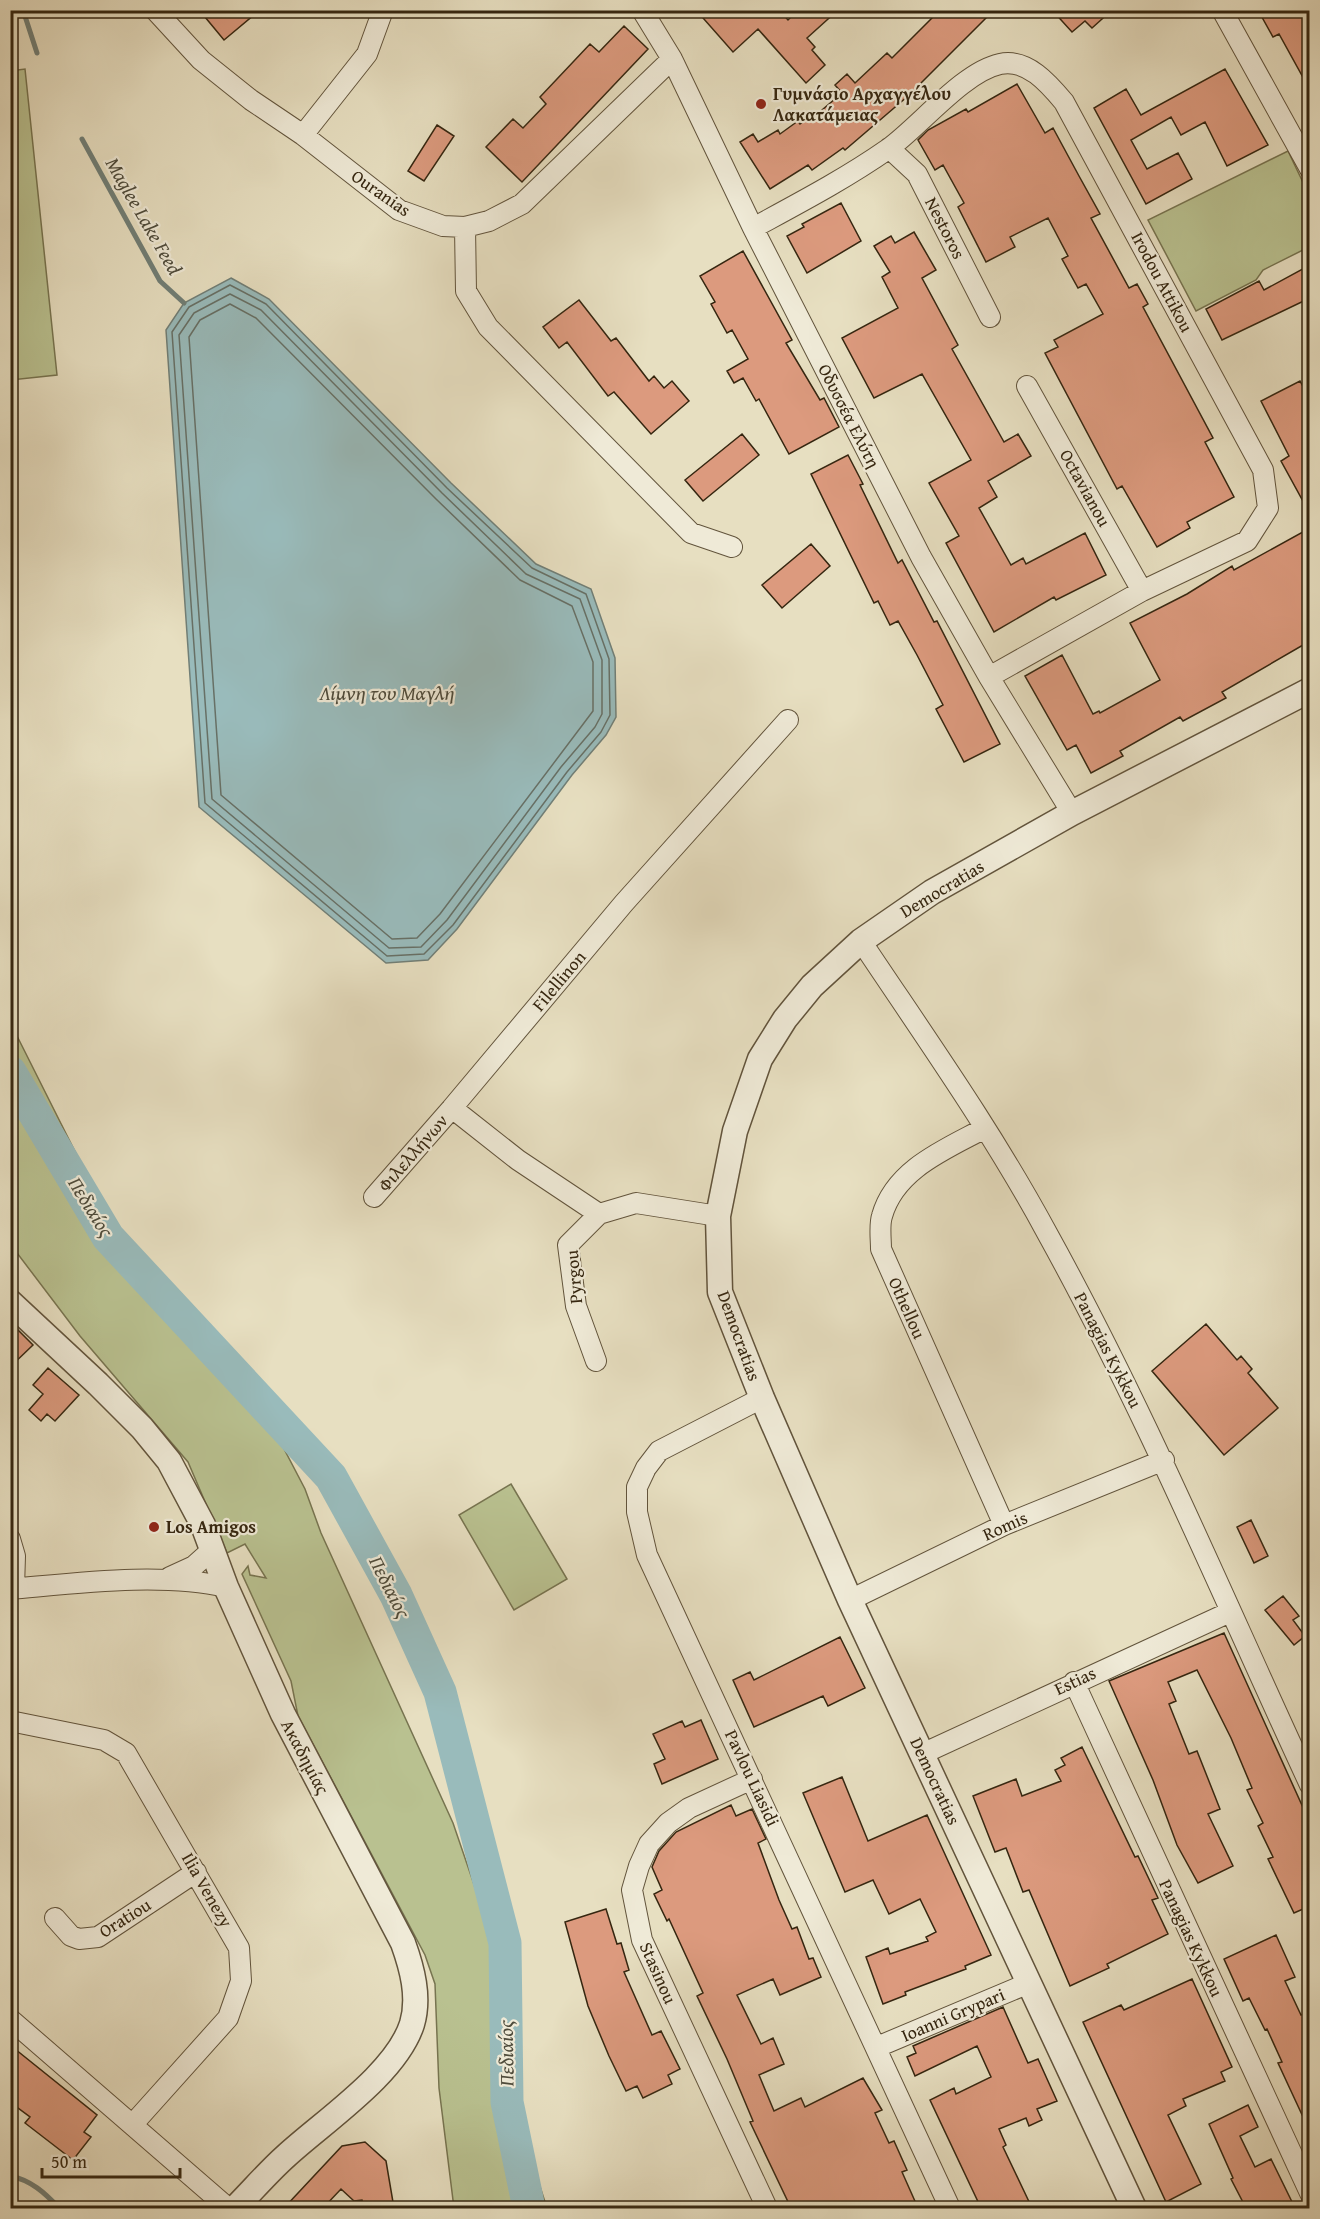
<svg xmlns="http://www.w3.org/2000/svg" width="1320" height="2219" font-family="'Gentium Book Plus',serif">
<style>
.green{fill:#b9c190;stroke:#777450;stroke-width:1.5}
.water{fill:#9bb;stroke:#717f77;stroke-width:1.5}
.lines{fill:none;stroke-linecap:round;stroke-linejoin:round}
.shore{stroke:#677066;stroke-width:1.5}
.stream{stroke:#717f77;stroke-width:5}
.river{stroke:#9bb;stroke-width:33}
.building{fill:#dc9a7e;stroke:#352610;stroke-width:1.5}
.minor-casing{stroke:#62543c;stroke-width:22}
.tertiary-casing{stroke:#62543c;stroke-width:27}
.minor{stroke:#efead7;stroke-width:20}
.tertiary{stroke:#efead7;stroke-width:24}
.poi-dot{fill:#8f2418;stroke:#efead7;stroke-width:2}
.labels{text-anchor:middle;stroke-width:4.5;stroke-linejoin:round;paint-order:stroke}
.poi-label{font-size:18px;font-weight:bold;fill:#352610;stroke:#efead7;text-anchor:start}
.street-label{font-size:18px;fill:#352610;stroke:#efead7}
.water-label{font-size:20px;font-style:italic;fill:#4e4b3b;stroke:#efead7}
</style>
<rect width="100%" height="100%" fill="#e7dfc1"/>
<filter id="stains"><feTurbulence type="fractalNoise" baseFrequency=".00333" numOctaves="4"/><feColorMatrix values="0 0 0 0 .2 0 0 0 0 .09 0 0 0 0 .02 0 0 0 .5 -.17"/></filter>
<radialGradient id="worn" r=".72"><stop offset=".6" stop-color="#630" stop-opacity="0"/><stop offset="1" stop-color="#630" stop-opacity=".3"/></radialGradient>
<path class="green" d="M25 69 57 375 11 380 10 71Z
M1288 151 1309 195V247L1263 270 1256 280 1196 311 1148 220Z
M10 1022 134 1269 236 1396 283 1447 305 1489 321 1533 453 1823 493 1940 510 2095 547 2208H454L439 2088 435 1984 425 1955 298 1716 291 1681 242 1574 248 1566 250 1575 266 1578 245 1544 227 1553 188 1462 80 1336 11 1245Z
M511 1484 567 1579 514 1610 459 1515Z"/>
<path class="water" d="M231 278 269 299 451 483 536 564 591 589 615 658 616 717 606 735 572 775 457 929 428 960 386 963 199 807 166 330 184 303Z"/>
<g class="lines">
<path class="shore" d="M230 285 266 304 447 488 532 568 586 594 609 659 610 715 601 732 567 772 453 925 424 954 387 956 205 803 172 332 189 307Z
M230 294 261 310 442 493 526 574 580 599 602 660V714L595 727 561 767 447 920 421 947 389 948 212 799 179 335 194 313Z
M230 304 256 318 436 499 520 580 572 606 593 662V711L440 914 417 938 392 939 221 795 189 337 200 320Z"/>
<path class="stream" d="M23 10 37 53
M82 139 160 281 184 303
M10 2176C31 2180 45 2193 59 2208"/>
<path class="river" d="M10 1072 108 1237 331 1477 396 1595 440 1692 505 1943 507 2102 529 2208"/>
</g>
<path class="building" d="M213 10H260L224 40 205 17Z
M696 10H779L788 20 798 10H838L807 38 815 47 812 50 825 65 806 83 758 29 733 52Z
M940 10H994L908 96 845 150 843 148 812 170 808 165 770 189 740 142 753 134 758 142 778 130 780 134 798 121 800 124 815 113 816 115 842 93 835 85 847 74 855 83 887 53 892 58Z
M1052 10H1112L1092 28 1085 21 1072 32Z
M1258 10H1302L1310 23V90L1279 34 1273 37Z
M624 26 648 49 522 182 486 147 513 119 523 128 546 104 540 97 590 44 599 52Z
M1225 69 1268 145 1227 166 1205 122 1181 135 1171 117 1131 140 1147 169 1178 153 1192 179 1146 204 1094 108 1126 89 1141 115Z
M1017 84 1045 133 1053 128 1079 176 1100 214 1091 218 1129 288 1137 284 1148 304 1143 307 1213 438 1205 442 1234 497 1187 522 1190 528 1157 547 1122 486 1117 489 1045 353 1058 347 1054 340 1103 314 1086 284 1078 288 1062 259 1068 256 1048 218 1010 237 1015 247 986 262 958 207 964 203 943 165 935 170 918 140 928 130 966 109 968 112Z
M437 125 454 136 424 181 408 171Z
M841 203 861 241 807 273 787 236 804 227 802 224Z
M914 232 936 270 922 278 958 345 952 349 1004 442 1018 434 1031 456 988 481 997 497 979 508 1011 565 1023 558 1026 564 1085 533 1106 575 1056 600 1054 597 994 632 946 543 959 536 929 483 971 460 922 374 874 398 842 338 898 308 882 277 890 272 874 246 891 236 895 243Z
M743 251 792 340 786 343 820 400 824 398 839 427 789 454 759 399 756 401 743 378 734 383 727 371 748 359 732 330 727 333 711 304 715 302 700 276Z
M1310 265V298L1222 340 1206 309 1259 281 1264 290Z
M579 300 611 341 616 338 649 381 654 376 664 388 672 381 689 401 651 434 614 392 608 396 567 342 559 348 543 327Z
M1300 381 1310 400V514L1281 461 1289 456 1261 401Z
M742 434 759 455 703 501 685 480Z
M848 455 863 484 860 485 898 563 902 560 934 622 937 621 1000 744 964 762 936 709 943 705 917 655 898 621 890 625 878 601 874 603 811 474Z
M1310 528V641L1222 692 1226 698 1183 721 1180 717 1120 751 1123 756 1091 773 1076 745 1067 750 1025 676 1062 655 1093 714 1099 711 1100 713 1160 680 1130 623 1187 594 1232 566 1234 570Z
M811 544 830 566 782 608 762 585Z
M10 1322 33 1345 10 1367Z
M1206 1324 1237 1360 1241 1356 1252 1369 1248 1373 1278 1408 1224 1455 1152 1371Z
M48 1368 79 1395 55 1421 47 1414 41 1421 29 1410 43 1394 33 1385Z
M1251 1520 1268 1556 1254 1563 1237 1527Z
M1283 1596 1299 1616 1293 1620 1305 1636 1294 1645 1265 1610Z
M1224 1633 1310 1823V1906L1294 1913 1268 1859 1273 1857 1258 1826 1263 1823 1247 1790 1252 1788 1231 1738 1197 1670 1168 1682 1176 1701 1169 1704 1189 1754 1197 1751 1220 1809 1208 1814 1233 1866 1198 1883 1177 1845 1153 1780 1109 1681Z
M840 1637 865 1688 828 1706 823 1696 754 1727 733 1680 750 1672 754 1680Z
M701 1720 718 1759 662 1784 654 1764 665 1759 653 1734 682 1721 685 1727Z
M1082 1747 1135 1857 1138 1856 1158 1898 1152 1900 1168 1934 1107 1964 1109 1968 1070 1986 1029 1890 1023 1892 1006 1848 995 1852 973 1796 1016 1779 1022 1796 1061 1781 1055 1770 1065 1765 1061 1758Z
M842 1777 868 1841 927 1815 991 1955 965 1966 966 1969 905 1992 906 1995 883 2004 866 1957 888 1948 890 1954 928 1941 926 1937 936 1932 920 1899 889 1914 873 1880 845 1892 803 1793Z
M731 1805 736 1816 752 1809 766 1839 758 1843 779 1900 792 1929 797 1927 809 1959 813 1958 821 1977 780 1995 773 1979 737 1995 761 2044 773 2038 784 2064 759 2075 774 2111 801 2098 805 2107 863 2078 882 2110 875 2113 889 2143 894 2141 907 2170 902 2172 918 2208H791L750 2122 753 2121 727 2059 697 1996 703 1993 669 1919 667 1921 654 1894 662 1890 652 1867 659 1851 676 1832Z
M606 1909 617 1944 621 1943 629 1970 624 1972 652 2035 661 2031 680 2069 668 2075 672 2084 643 2098 637 2086 626 2091 609 2056 588 2006 565 1922Z
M1276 1935 1295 1977 1285 1981 1301 2015 1310 2011V2132L1278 2063 1282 2062 1267 2029 1265 2030 1249 1998 1243 2001 1224 1959Z
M1192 1979 1232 2067 1221 2072 1225 2081 1183 2099 1186 2106 1168 2115 1201 2184 1166 2202 1083 2022 1121 2005 1124 2010Z
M1003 2007 1028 2063 1038 2059 1057 2101 1037 2109 1042 2120 1029 2126 1026 2118 999 2129 1006 2145 1003 2147 1032 2208H981L930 2100 954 2088 956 2094 991 2077 977 2046 915 2076 907 2057 916 2053 913 2046Z
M10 2045 97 2115 84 2132 91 2137 73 2160 25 2123 30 2117 10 2102Z
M1248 2105 1258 2127 1240 2136 1255 2167 1271 2159 1295 2208H1246L1231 2179 1233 2178 1209 2124Z
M365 2142 386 2161 394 2208H364L362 2200 354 2201 341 2189 323 2208H284L342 2146Z"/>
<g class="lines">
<defs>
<path id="minor" d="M155 10 201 60 251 100 303 135 399 210 443 226 465 227 489 221 522 204 672 59
M642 10 672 59 753 228 921 557 989 677 1072 813
M1222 10 1310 169
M303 135 367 54 383 10
M889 148 917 174 990 317
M465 227 466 291 488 327 691 533 732 547
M753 228C799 203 845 179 888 149 920 126 963 72 1000 64 1027 58 1049 84 1064 102L1263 470 1268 508 1247 541 1142 591 989 677
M1027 386 1142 591
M861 941C925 1037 992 1131 1047 1233 1146 1412 1224 1600 1310 1785
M985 1128C946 1149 895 1169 882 1216 879 1225 881 1239 881 1249L1004 1525
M374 1197 452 1108
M599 1214 518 1160 452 1108 624 903 788 720
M596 1361 576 1306 568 1245 599 1214 636 1203 718 1216
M762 1398 659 1451 646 1468 637 1487V1512L647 1555 950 2208
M10 1539 15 1556 14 1588
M170 1577 194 1566 213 1549
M10 1589C78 1583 160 1572 226 1587
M850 1600 1004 1525 1164 1460
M1074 1682 1310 2193
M10 1721 104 1740 126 1753 239 1948 241 1981 228 2018 133 2124
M922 1754 1230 1612
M752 1779 689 1808 668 1823 649 1844 639 1866 632 1890 642 1940 767 2208
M55 1918 71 1936 79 1939 98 1937 196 1872
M10 2019 228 2208
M877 2047 1029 1983"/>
<path id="tertiary" d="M10 1302 98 1384 142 1428 169 1461 203 1525 226 1587 283 1714 403 1943C412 1968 420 1997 412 2024 396 2074 324 2121 286 2156 268 2172 252 2191 235 2208
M1134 2208 850 1600 762 1398 720 1292 718 1216 735 1131 760 1059 785 1019 812 986 861 941 932 892 1072 813 1310 690"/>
</defs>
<use href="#minor" class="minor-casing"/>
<use href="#tertiary" class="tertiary-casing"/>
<use href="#minor" class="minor"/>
<use href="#tertiary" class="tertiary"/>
</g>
<g class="poi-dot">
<circle cx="761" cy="104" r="6"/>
<circle cx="154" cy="1527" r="6"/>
</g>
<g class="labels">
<g class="poi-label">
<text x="773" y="100">Γυμνάσιο Αρχαγγέλου<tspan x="773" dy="21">Λακατάμειας</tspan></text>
<text x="166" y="1533">Los Amigos</text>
</g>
<g class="street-label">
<text transform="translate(381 193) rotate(35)" y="6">Ouranias</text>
<text transform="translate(945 228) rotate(63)" y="6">Nestoros</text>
<text transform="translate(1162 282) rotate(62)" y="6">Irodou Attikou</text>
<text transform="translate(849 416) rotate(63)" y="6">Οδυσσέα Ελύτη</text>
<text transform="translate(1085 488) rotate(61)" y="6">Octavianou</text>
<text transform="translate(942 889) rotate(-31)" y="6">Democratias</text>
<text transform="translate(559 981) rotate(-50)" y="6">Filellinon</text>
<text transform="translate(413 1153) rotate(-49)" y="6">Φιλελλήνων</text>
<text transform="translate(574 1277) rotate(-95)" y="6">Pyrgou</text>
<text transform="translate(907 1308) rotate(66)" y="6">Othellou</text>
<text transform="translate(739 1336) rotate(70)" y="6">Democratias</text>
<text transform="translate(1108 1350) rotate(63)" y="6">Panagias Kykkou</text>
<text transform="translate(1005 1526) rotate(-24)" y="6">Romis</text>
<text transform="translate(1075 1681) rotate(-25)" y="6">Estias</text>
<text transform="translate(305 1757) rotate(62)" y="6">Ακαδημίας</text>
<text transform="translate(752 1778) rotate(65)" y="6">Pavlou Liasidi</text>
<text transform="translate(935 1781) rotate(65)" y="6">Democratias</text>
<text transform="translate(207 1890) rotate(60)" y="6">Ilia Venezy</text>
<text transform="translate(125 1918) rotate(-32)" y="6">Oratiou</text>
<text transform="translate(1191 1938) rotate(65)" y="6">Panagias Kykkou</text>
<text transform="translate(658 1973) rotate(66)" y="6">Stasinou</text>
<text transform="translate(953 2015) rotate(-23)" y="6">Ioanni Grypari</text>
</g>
<g class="water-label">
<text transform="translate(144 216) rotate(60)" y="7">Maglee Lake Feed</text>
<text x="387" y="700">Λίμνη του Μαγλή</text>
<text transform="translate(91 1207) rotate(58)" y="7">Πεδιαίος</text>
<text transform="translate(390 1587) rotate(63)" y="7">Πεδιαίος</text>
<text transform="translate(506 2053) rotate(-91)" y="7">Πεδιαίος</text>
</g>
</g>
<rect width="1320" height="2219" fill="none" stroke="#e7dfc1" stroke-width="36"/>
<rect x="12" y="12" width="1296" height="2195" fill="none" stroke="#352610" stroke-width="3"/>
<rect x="18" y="18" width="1284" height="2183" fill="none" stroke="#352610" stroke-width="1.5"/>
<path d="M42 2168v9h138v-9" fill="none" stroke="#352610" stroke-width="3"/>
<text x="51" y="2168" font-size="18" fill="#352610" stroke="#efead7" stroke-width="4.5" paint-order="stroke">50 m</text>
<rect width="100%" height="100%" filter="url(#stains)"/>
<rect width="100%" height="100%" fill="url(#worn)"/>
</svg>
